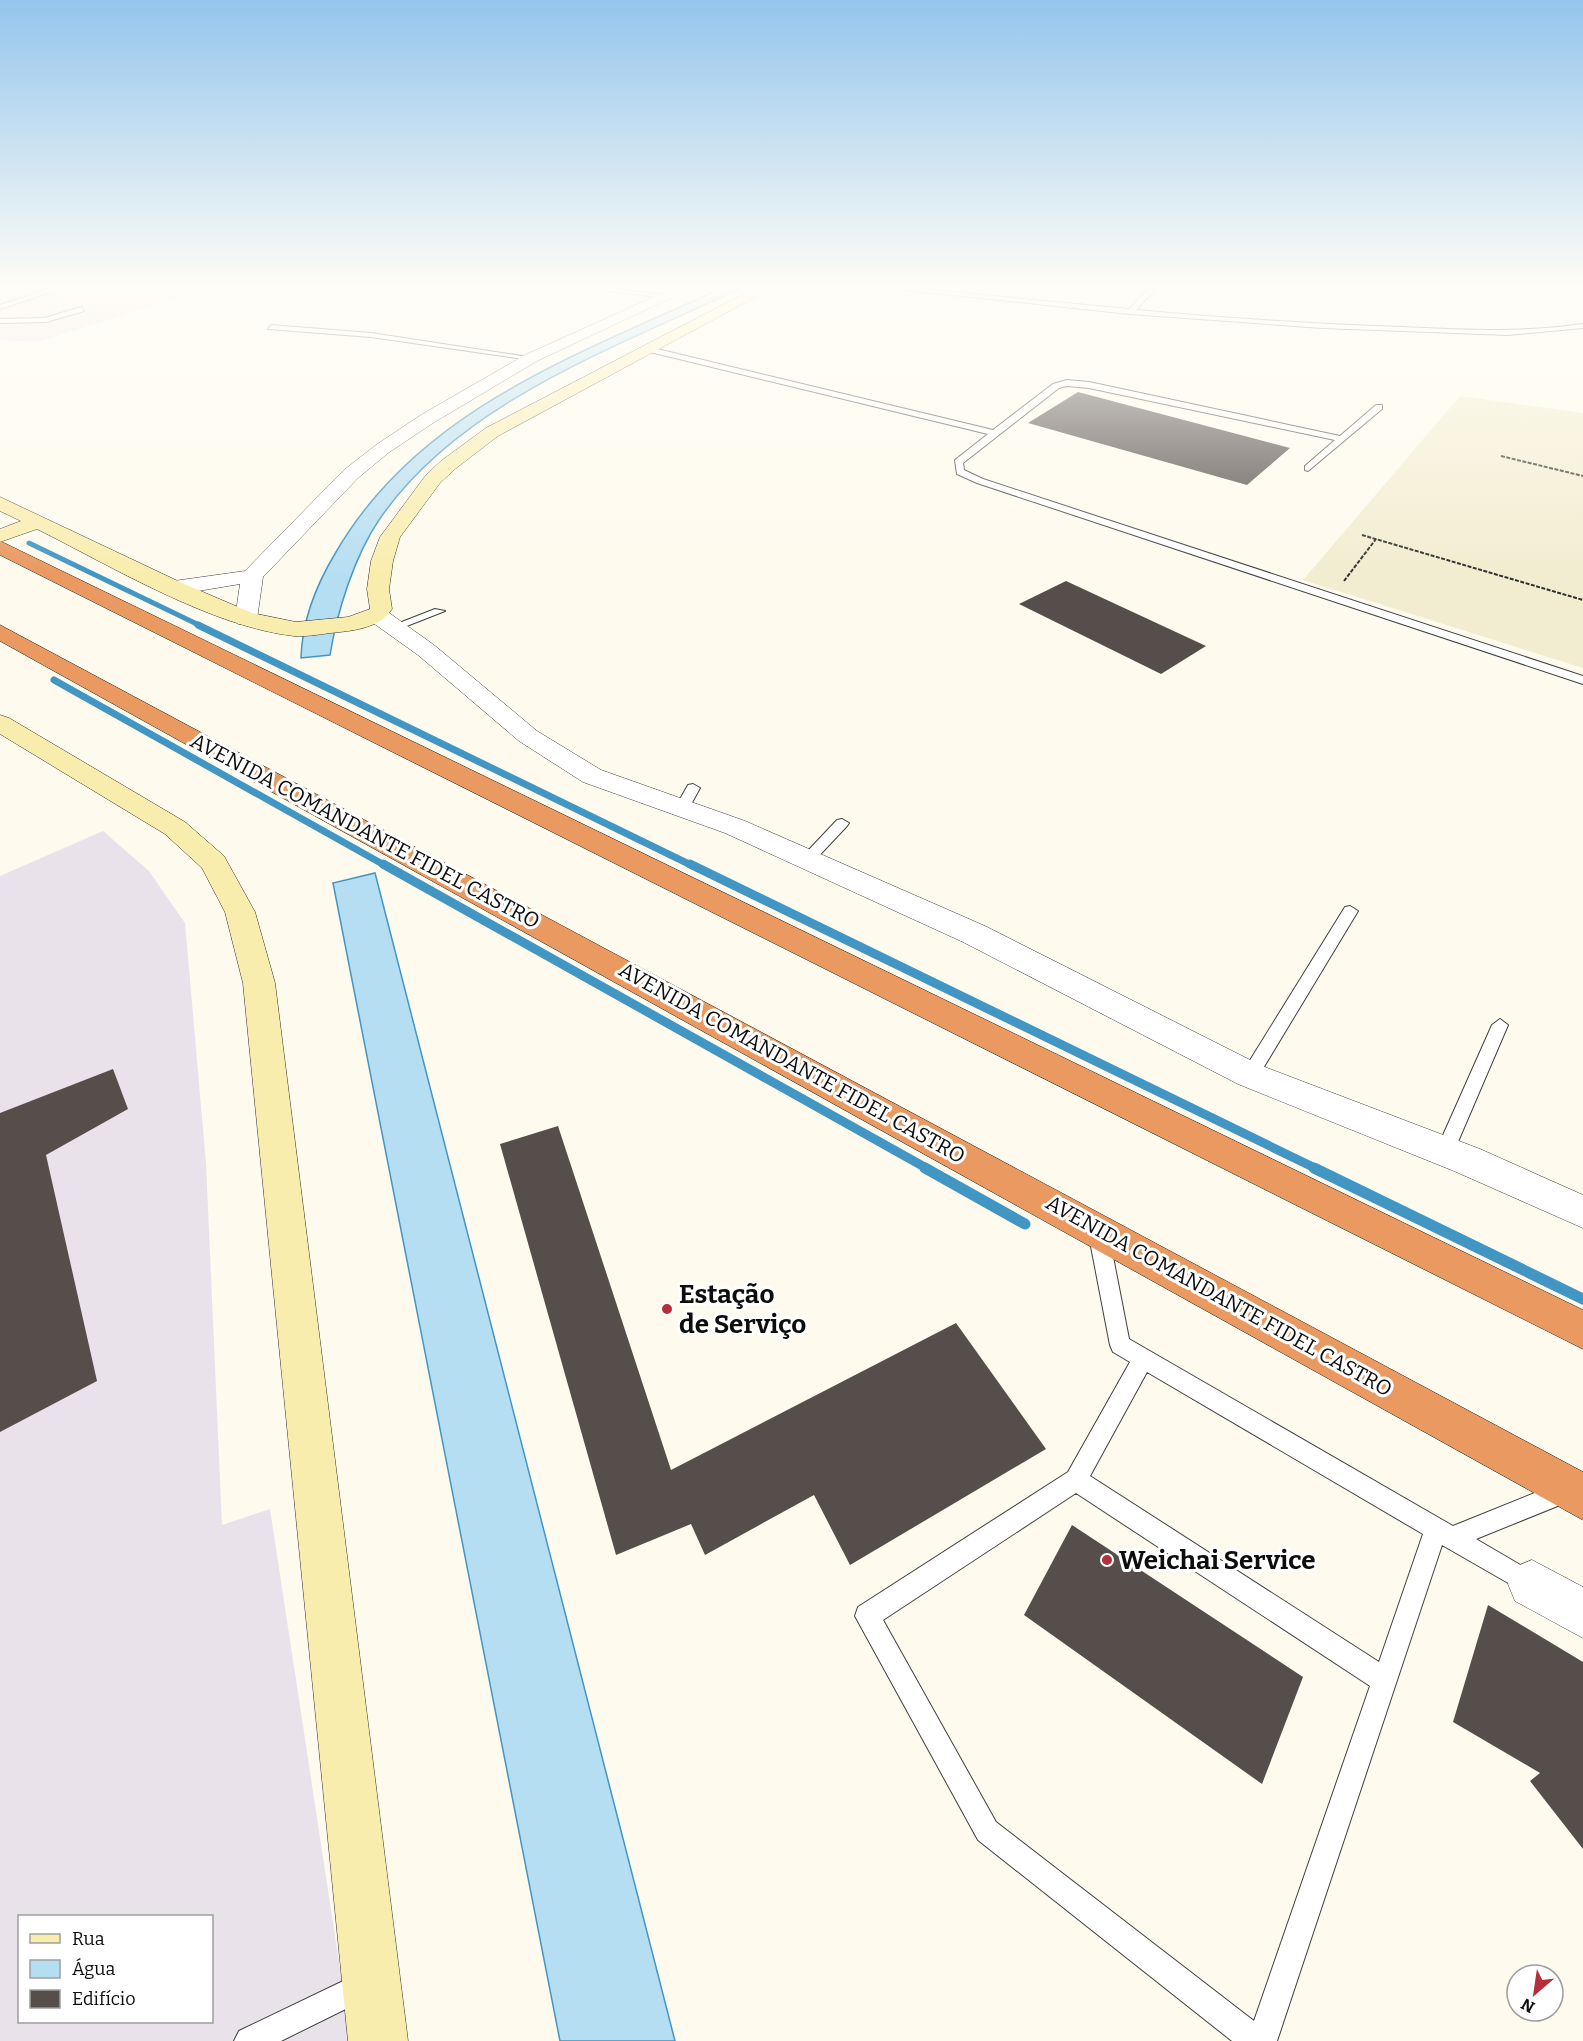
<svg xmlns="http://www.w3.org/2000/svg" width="1583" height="2041" font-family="Bitter,serif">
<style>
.industrial{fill:#eae2eb;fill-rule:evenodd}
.farmland{fill:#f2edd0}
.water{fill:#b6def2;stroke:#4296c3;stroke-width:1.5}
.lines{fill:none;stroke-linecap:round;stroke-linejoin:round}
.stream-far3{stroke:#4296c3;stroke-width:5}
.stream-far2{stroke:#4296c3;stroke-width:7}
.stream-far1{stroke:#4296c3;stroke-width:9}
.stream{stroke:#4296c3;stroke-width:11}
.building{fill:#554e4a}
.lane-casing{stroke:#404040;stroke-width:2}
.street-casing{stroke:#404040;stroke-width:1}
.secondary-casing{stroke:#2f2f2f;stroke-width:1}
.highway-casing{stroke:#1e1e1e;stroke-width:1}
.path{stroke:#2f2f2f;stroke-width:2;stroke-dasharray:4 1.5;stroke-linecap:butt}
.lane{fill:#fff;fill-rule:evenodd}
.street{fill:#fff;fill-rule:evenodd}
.secondary{fill:#f9edae;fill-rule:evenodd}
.highway{fill:#ea9960;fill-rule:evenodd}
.poi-dot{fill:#b32f3b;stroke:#fff;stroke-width:2}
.labels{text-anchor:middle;stroke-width:6;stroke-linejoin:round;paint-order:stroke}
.street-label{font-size:21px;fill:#0d0d0d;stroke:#fff}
.near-poi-label{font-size:26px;font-weight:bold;fill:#0d0d0d;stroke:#fff;text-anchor:start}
</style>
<rect width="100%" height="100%" fill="#fefaee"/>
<path class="industrial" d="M0 288H209L38 342 0 340Z
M103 831 149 871 185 923 206 1163 222 1525 270 1509 351 2041H0V876ZM20 1916H212V2022H20Z"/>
<path class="farmland" d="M1460 396 1583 413V668L1303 580Z"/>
<path class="water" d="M722 288H741C617 347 459 402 379 520 354 557 337 612 330 655L301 658C302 619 316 585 336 552 419 409 579 354 722 288Z
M375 873 675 2041H560L333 883Z"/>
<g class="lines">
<path class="stream-far3" d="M29 543 201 626"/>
<path class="stream-far2" d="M198 625 693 866
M54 680 386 866"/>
<path class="stream-far1" d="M383 864 928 1169
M690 864 1317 1169"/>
<path class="stream" d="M925 1168 1025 1224
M1314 1168 1583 1299"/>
</g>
<path class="building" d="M1078 392 1218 429 1290 448 1247 485 1028 423Z
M1066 581 1206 646 1161 674 1019 604Z
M113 1069 128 1109 46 1155 97 1381 0 1432V1113Z
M558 1126 671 1470 956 1323 1046 1449 850 1565 814 1495 705 1555 691 1524 616 1555 500 1144Z
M1072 1525 1303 1677 1262 1784 1024 1615Z
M1488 1605 1583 1662V1849L1530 1781 1540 1773 1453 1722Z"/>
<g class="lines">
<defs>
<path id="lane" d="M52 288H62L0 309V305Z
M583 288H606L671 296 667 298Z
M887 288H910L1129 309 1149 288H1156L1136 310C1224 318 1312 324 1401 327 1462 330 1522 333 1583 324V328L1508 335 1322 328 1130 314Z
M81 307 84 311 46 322 0 323V319L45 318Z
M271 325 371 333 535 358 531 360 371 337 268 329Z
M649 347 993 430 1053 384 1067 380 1089 382 1340 436 1376 405H1382V409L1308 471 1305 470V466L1335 440 1089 388 1067 386 1059 388 963 463 964 470 983 479 1583 676V684L977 483 957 474 955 460 988 434 646 351Z
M435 609 445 611 399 629 389 627Z
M693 784 700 788 689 808 687 811H677L675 808 688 785Z
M842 819 849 823 847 826 813 862H803L801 859 803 856 837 820Z
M1350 906 1358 911 1256 1080H1244L1241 1075 1244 1070 1345 907Z
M1500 1019 1508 1025 1454 1151 1451 1156 1445 1158 1439 1156 1436 1151 1492 1025Z
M1098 1223 1105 1225 1108 1231 1129 1339 1453 1526 1567 1480 1575 1483 1578 1491 1575 1499 1476 1539 1539 1576 1543 1584 1539 1592 1531 1596 1442 1545 1277 2041H1232L978 1840 855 1616 858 1607 1068 1472 1130 1362 1113 1352 1110 1345 1088 1231 1091 1225ZM1147 1372 1423 1534 1379 1662 1090 1476ZM1076 1493 1370 1686 1254 2021 996 1822 883 1620Z
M362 1972 372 1976 376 1986 372 1996 281 2041H234L239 2031Z"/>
<path id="street" d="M674 288H692L537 361 433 423 388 453 358 478 263 577 257 619 254 624H238L235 619 240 584 174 595 166 593 163 588 166 583 174 581 245 571 344 470 376 445 421 415 525 355Z
M377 608 385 610 434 645 537 731 601 770 745 821 985 926 1262 1066 1480 1149 1583 1195V1228L1454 1171 1238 1084 963 942 725 833 583 782 519 741 418 655 369 620 366 615 369 610Z
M1532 1560 1583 1587V1638L1515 1601 1508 1584 1515 1567Z"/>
<path id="secondary" d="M755 288H772L498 436 455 469 440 483 400 537 393 561 389 589 392 609C381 626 359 630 340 632 326 633 309 637 294 636 212 627 111 566 37 529L0 542V529L21 521 0 511V497L182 583 252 613 296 622 348 617 370 609 367 589 371 561 380 537 426 475 441 461 486 428Z
M0 715 9 718 185 822 224 856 255 912 275 983 408 2041H348L243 983 225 912 202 868 165 834 0 734Z"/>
<path id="highway" d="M0 541 1583 1310V1349L0 555Z
M0 625 1583 1472V1520L0 641Z"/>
</defs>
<use href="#lane" class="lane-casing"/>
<use href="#street" class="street-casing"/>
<use href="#secondary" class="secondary-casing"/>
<use href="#highway" class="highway-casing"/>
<path class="path" d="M1501 456 1583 476
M1362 535 1583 600
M1344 581 1376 539"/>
<use href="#lane" class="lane"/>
<use href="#street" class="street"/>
<use href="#secondary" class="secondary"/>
<use href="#highway" class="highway"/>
</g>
<linearGradient id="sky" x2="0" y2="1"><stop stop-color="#94c5ec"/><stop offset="0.5" stop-color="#fffdf7"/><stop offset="1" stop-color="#fffdf7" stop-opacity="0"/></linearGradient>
<rect width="1583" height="574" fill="url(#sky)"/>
<g class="poi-dot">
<circle cx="667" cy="1309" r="6"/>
<circle cx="1107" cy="1560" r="6"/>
</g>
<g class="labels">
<g class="street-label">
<text transform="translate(365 831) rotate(28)" y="7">AVENIDA COMANDANTE FIDEL CASTRO</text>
<text transform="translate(792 1063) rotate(29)" y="7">AVENIDA COMANDANTE FIDEL CASTRO</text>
<text transform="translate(1219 1296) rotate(29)" y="7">AVENIDA COMANDANTE FIDEL CASTRO</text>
</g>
<g class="near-poi-label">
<text x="679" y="1303">Estação<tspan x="679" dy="30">de Serviço</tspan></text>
<text x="1119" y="1569">Weichai Service</text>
</g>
</g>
<rect x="18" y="1915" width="195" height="108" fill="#ffffff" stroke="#9e9e9e" stroke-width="1.5"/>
<rect x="30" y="1934" width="30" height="9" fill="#f9edae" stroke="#9e9e9e" stroke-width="1.5"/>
<text x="72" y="1945" font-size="18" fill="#0d0d0d">Rua</text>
<rect x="30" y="1960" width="30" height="18" fill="#b6def2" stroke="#9e9e9e" stroke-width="1.5"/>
<text x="72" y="1975" font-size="18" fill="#0d0d0d">Água</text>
<rect x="30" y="1990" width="30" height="18" fill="#554e4a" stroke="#9e9e9e" stroke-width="1.5"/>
<text x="72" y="2005" font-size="18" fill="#0d0d0d">Edifício</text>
<g transform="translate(1535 1993) rotate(209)"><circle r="28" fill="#ffffff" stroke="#9e9e9e" stroke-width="1.5"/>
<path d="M0-4.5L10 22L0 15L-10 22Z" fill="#b32f3b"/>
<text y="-9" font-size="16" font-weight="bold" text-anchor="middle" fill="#0d0d0d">N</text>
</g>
</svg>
